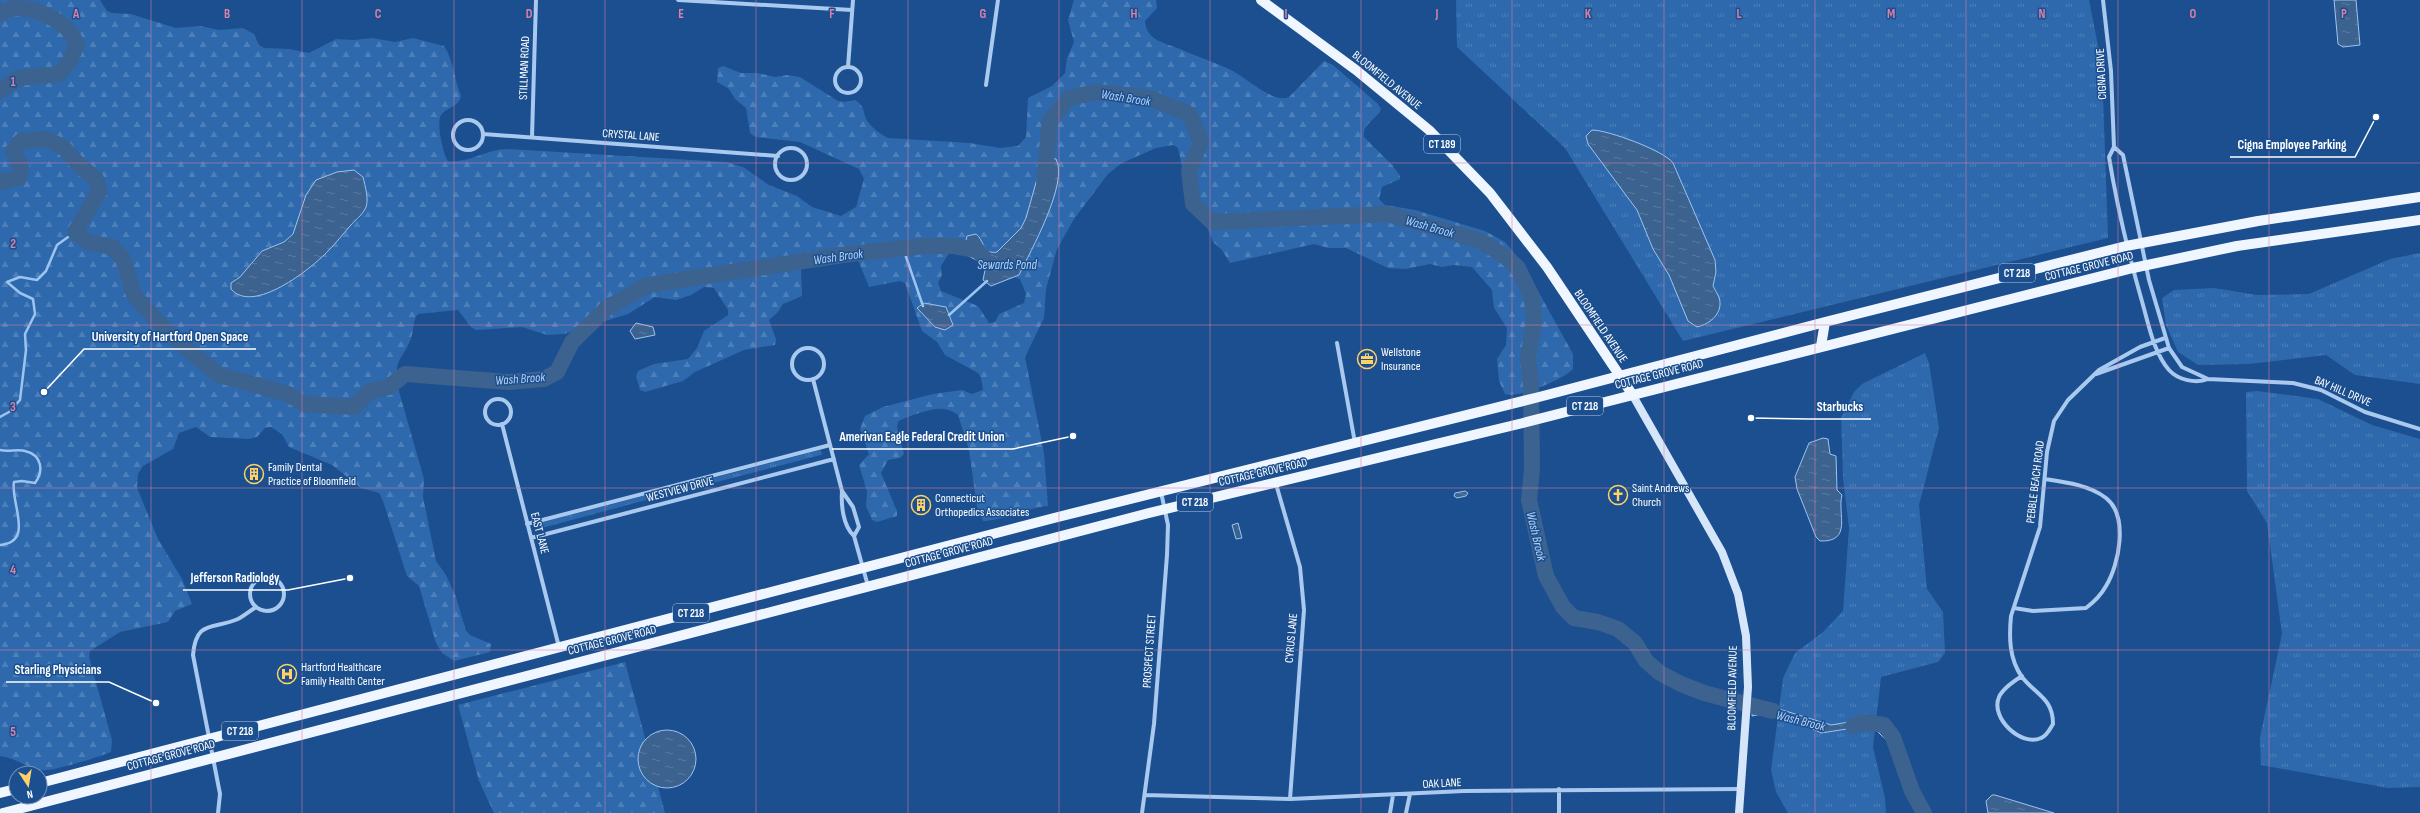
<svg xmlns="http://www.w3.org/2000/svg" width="2420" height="813" font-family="'Sofia Sans Condensed',sans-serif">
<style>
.grass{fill:url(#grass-tufts)}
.forest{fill:url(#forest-firs);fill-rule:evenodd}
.water{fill:url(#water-ripples);stroke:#9cc4f0}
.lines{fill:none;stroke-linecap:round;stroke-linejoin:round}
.stream{stroke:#9cc4f0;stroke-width:2.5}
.river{stroke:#3c6290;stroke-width:16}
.street{stroke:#a9c9ee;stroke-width:4}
.secondary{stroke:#d6e6fa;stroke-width:8}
.primary{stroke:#f0f6ff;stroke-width:10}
.grid{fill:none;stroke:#dd80a5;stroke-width:1;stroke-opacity:0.55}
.labels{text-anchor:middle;stroke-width:3;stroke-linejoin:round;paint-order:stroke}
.shield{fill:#1b4f8f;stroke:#bbcadd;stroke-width:1}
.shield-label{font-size:11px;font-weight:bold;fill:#fff}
.street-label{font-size:12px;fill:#fff;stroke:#1b4f8f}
.poi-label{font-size:12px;fill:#fff;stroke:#1b4f8f;text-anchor:start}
.water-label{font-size:13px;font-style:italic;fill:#b5d3f5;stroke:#1b4f8f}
.grid-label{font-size:13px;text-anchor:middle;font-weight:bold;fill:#dd80a5;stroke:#1b4f8f;stroke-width:3;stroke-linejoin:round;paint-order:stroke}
.leader{fill:none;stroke:#fff;stroke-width:1.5}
.callout-dot{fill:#fff;stroke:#1b4f8f;stroke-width:1.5}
.callout-label{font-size:13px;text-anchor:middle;font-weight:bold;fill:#fff;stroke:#1b4f8f;stroke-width:3;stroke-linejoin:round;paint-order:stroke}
</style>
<defs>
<pattern id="grass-tufts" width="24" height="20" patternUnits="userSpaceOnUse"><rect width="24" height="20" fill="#2e69ad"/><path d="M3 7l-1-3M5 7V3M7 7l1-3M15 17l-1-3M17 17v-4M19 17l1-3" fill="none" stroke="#4d80b9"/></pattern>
<pattern id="forest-firs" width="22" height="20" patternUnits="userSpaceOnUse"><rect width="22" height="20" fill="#2e69ad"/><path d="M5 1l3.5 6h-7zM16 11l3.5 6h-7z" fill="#4d80b9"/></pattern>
<pattern id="water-ripples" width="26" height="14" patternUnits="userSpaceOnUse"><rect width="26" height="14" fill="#3c6290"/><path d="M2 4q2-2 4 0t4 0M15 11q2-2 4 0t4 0" fill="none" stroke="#597aa1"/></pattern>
</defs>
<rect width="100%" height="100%" fill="#1b4f8f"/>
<path class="grass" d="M1456 0H2089L2102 66 2108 238 1683 341 1565 148 1457 47Z
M2420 253V384L2355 375 2326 355 2249 364 2198 365 2178 352 2166 325 2162 298 2174 290 2214 288 2257 295 2309 294 2390 259Z
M1925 353 1929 363 1939 428 1919 505 1927 589 1943 612 1945 653 1938 662 1881 677 1873 747 1885 798 1886 813H1788L1776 792 1771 770 1783 678 1795 653 1822 633 1843 611 1849 528 1843 478 1841 418 1854 392 1862 384Z
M2257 391 2318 399 2372 425 2420 439V787L2388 788 2261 765 2260 737 2282 634 2267 523 2247 491 2246 392Z
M820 450 822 453 821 455 709 484 710 479Z
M682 486 687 487V489L538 529 534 528 536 524Z"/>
<path class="forest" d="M0 0H100L107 11 112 13 131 14 176 28 200 26 219 30 243 28 254 34 259 45 264 48 289 49 309 53 336 39 354 40 372 38 395 42 413 38 444 46C454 61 454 79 461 96 458 108 447 107 441 115 436 123 443 154 448 161 470 163 485 150 506 149L726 162 743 167 769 185 797 196 812 207 841 216 856 207 864 179 859 169 800 142 755 137 750 133 746 108 735 99 729 89 717 82 718 68 723 66 741 73H757L775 77 787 75 800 77 838 101 844 102 855 100C867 108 862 113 868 122 872 128 882 135 888 138L970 143 1000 148 1018 146 1026 137 1028 98 1052 86 1065 73 1067 58 1074 42 1068 20 1074 0H1156L1157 8 1145 21C1146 41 1166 43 1180 49 1197 57 1215 62 1231 70 1247 78 1273 104 1289 97L1324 61 1333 65 1378 104 1381 109C1377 120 1362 123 1364 137L1393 166 1400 176V179L1382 187 1379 199 1385 205 1415 210 1485 231 1505 242 1523 264 1573 354V369C1564 379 1518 399 1505 394L1499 381 1497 359 1506 345 1507 328 1494 308 1492 290 1472 267 1454 265 1442 267 1430 264 1406 269 1388 268 1346 248H1328L1314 244 1230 263 1222 250 1213 242 1200 209 1188 194 1178 148 1173 145 1156 148 1122 163 1108 174 1074 219 1057 249 1046 289 1044 318 1025 357 1044 453 1048 506C1025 508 1005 520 983 521L977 507 969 450 958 415C953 411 944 408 937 409 930 409 902 418 898 422L897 427 904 454 900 458 888 460 881 473 897 511V516L877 522 872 520 866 506 867 491 859 465 869 454 860 429 865 416 883 407 933 394 962 390 972 394 983 390 981 378 978 373 945 355 937 342 922 331 905 283 900 281 869 287 858 260 828 262 801 269 802 296 783 304 778 312 769 320 776 339 775 345 744 350 695 372 683 381 645 392 640 390 636 376 638 371 654 364 688 359 697 348 704 331 728 315V310L714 288 704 287 691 295 676 300 655 297 628 314 564 334 547 335 522 327 476 330 471 327 458 310 418 314C413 319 414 328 412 335 404 361 393 355 398 388L424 479 423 497 436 561 446 575 456 597 466 631 470 635 491 644 490 652 454 661 442 653 436 643 419 586 407 576 383 501 379 493 361 488 332 465 289 447 282 434 271 427 265 428 257 437 248 439 210 437 196 427 179 433 173 449 143 466 138 474 137 488 158 539 182 579 192 604 175 611 168 622 120 632 90 651 89 657 112 740 111 752C99 757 49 773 38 770 25 766 15 758 0 756ZM306 195 361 217 247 296 235 279C246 275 249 263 258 255 265 248 275 246 283 242 299 234 302 210 306 195ZM952 248 971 252 987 268 1020 279 1026 294 1024 303 999 314 995 322 989 323 978 306 941 291 938 283 942 275 941 266Z
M625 662 665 813H494L479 781 458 705Z"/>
<path class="water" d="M2334 0H2356L2360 45 2343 47 2338 44Z
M1592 130C1608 130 1665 151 1673 163L1715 260 1716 272 1713 286C1715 290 1717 293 1719 297 1724 313 1710 324 1697 327L1688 321 1669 275 1653 249 1637 210 1588 144 1586 136Z
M1049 158 1056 159C1069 183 1030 252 1019 275L991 286 983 280 985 270 982 263 963 253 967 236 976 234C984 240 983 255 997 252L1021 228 1026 218 1041 165Z
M354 170 363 177C365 186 369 199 366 207 362 216 356 219 350 226 343 234 336 243 328 251 311 269 253 315 231 289V283L240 277 262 251 284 242 293 234 306 195 316 180 337 172Z
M924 303 946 307 953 325 945 330 935 327 917 308Z
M636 323 653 327 655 335 635 339 630 331Z
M1823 438 1828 439 1830 454 1836 456 1837 490 1842 495C1837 514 1853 542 1820 541L1816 537 1797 489 1795 477 1809 443Z
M1465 491 1468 493 1466 496 1457 498 1454 496 1455 493Z
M1238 523 1242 538 1236 539 1232 525Z
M1753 701 1831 725 1867 719 1892 733 1905 755 1897 759 1892 746 1876 730 1866 726 1821 733 1788 716 1766 713 1752 716Z
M638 759a29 29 0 1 1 58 0a29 29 0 1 1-58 0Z
M1992 795H1995L2054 813H1988L1986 801Z"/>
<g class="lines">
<path class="stream" d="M903 248 923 306
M949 315 987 281
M0 417 9 412 20 400 26 350 25 334 35 314 33 299 20 293 7 282 20 277 37 280 46 271 57 245 75 232
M0 450C8 452 18 449 25 451 42 455 44 471 35 483L22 481 14 482C10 502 35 542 0 545"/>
<path class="river" d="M0 14C18 0 50 14 67 28 71 32 74 39 77 44L70 61 59 74 18 78 0 91
M1044 181 1050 120 1069 98 1096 92 1150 98 1189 114 1201 141 1189 171 1193 204 1212 222 1388 214 1481 241 1506 257 1518 268 1532 297 1534 321 1528 360 1531 384 1532 469 1529 500 1546 576 1563 607 1574 618 1598 622 1618 629 1635 643 1646 661 1660 673 1681 684 1704 693 1773 711
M0 182 19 178 21 166 13 151 21 141 46 139 63 147 79 165 96 179 99 192 75 232 88 242 112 247 123 259 134 295 167 332 219 375 288 394 304 404 354 407 370 391 389 387 405 374 508 382 544 379 557 372 572 342 607 308 648 285 850 254 924 246H953L977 250 983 256
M1853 726 1864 722 1884 725 1893 737 1912 791 1924 813"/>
<path class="street" d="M678 0 852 10
M2103 0 2111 71 2114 147 2109 157C2117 207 2129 256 2143 305 2149 326 2154 353 2169 370 2178 380 2196 384 2208 379
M848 67 853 0
M835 80a13 13 0 1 1 26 0a13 13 0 1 1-26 0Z
M986 85 998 0
M453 135a15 15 0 1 1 30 0a15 15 0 1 1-30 0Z
M483 134 778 156
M532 137 536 0
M2114 147 2123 155 2149 280 2169 348 2182 367 2208 379 2293 383 2321 390 2365 412 2420 429
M775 164a16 16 0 1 1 32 0a16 16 0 1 1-32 0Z
M1337 343 1355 443
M792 364a16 16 0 1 1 32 0a16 16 0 1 1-32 0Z
M2096 374 2169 348
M813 379 842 491 853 507 859 527 854 536
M485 412a13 13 0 1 1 26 0a13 13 0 1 1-26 0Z
M502 424 559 647
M1276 484 1300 567 1304 610 1290 799
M842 491C841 505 843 526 854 536L868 586
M527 524 830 445
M531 538 834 459
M250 594a17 17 0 1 1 34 0a17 17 0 1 1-34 0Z
M2014 608 2033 611 2086 608C2094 602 2101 595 2106 586 2119 565 2129 516 2106 498 2089 485 2065 482 2045 479
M2022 676C2014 681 2003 688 1999 697 1990 718 2021 747 2041 738 2047 736 2050 729 2053 724 2053 698 2036 695 2022 677 2009 659 2009 637 2011 616L2040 527 2047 452 2054 421 2068 400 2099 370 2140 347 2165 338
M1145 795 1290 799 1464 791 1741 789
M218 813 220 794 193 655C196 619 213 630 238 619 244 616 250 611 256 607
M1142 813 1154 724 1167 555 1168 525 1161 492
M1390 813 1393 795
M1406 813 1410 794
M1559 813V789"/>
<path class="secondary" d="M1632 394 1722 552 1738 594 1746 636 1748 687 1739 813"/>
<path class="primary" d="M1261 0 1356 70 1429 130 1490 193 1547 267 1632 394
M1821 346 1825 322
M40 783 1054 518 1539 397 1825 322 2126 246 2258 221 2420 197
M0 793 16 789
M3 813 1149 513 1523 423 2133 268 2237 246 2420 220"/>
</g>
<path class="grid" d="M151 0V813M302 0V813M454 0V813M605 0V813M756 0V813M908 0V813M1059 0V813M1210 0V813M1361 0V813M1512 0V813M1664 0V813M1815 0V813M1966 0V813M2118 0V813M2269 0V813M0 163H2420M0 325H2420M0 488H2420M0 650H2420"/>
<defs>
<symbol id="office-ring" viewBox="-11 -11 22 22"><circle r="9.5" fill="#1b4f8f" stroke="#ffd166" stroke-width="1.5"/><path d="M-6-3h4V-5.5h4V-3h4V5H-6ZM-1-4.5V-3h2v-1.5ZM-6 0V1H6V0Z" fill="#ffd166"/></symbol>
<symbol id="building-ring" viewBox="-11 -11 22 22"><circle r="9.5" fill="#1b4f8f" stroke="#ffd166" stroke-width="1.5"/><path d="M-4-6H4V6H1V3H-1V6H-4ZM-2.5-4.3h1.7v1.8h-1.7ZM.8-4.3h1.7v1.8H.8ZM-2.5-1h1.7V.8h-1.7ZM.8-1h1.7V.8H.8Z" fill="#ffd166"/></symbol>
<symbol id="church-ring" viewBox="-11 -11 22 22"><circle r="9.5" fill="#1b4f8f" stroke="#ffd166" stroke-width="1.5"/><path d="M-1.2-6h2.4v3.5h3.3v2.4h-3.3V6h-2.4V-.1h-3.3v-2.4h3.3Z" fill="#ffd166"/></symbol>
<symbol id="hospital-ring" viewBox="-11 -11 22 22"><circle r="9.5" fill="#1b4f8f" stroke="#ffd166" stroke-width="1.5"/><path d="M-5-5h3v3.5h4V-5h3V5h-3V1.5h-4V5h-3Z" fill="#ffd166"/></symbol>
</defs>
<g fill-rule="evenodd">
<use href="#office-ring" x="1356" y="348" width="22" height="22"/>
<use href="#building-ring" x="243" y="463" width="22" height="22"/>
<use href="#church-ring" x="1607" y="484" width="22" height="22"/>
<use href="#building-ring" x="910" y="494" width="22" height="22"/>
<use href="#hospital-ring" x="276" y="663" width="22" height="22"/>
</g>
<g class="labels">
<g class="shield">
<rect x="1424" y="135" width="36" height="18" rx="3"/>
<rect x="1999" y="264" width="36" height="18" rx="3"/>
<rect x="1567" y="397" width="36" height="18" rx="3"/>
<rect x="1177" y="493" width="36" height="18" rx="3"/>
<rect x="673" y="604" width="36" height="18" rx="3"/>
<rect x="222" y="722" width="36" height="18" rx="3"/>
</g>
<g class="shield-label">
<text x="1442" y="148">CT 189</text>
<text x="2017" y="277">CT 218</text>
<text x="1585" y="410">CT 218</text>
<text x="1195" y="506">CT 218</text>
<text x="691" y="617">CT 218</text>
<text x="240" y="735">CT 218</text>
</g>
<g class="street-label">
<text transform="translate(524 68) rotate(-88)" y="4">STILLMAN ROAD</text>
<text transform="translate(2101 74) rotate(-93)" y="4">CIGNA DRIVE</text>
<text transform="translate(1387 80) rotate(39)" y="4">BLOOMFIELD AVENUE</text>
<text transform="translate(631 135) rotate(4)" y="4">CRYSTAL LANE</text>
<text transform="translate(2089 266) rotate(-14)" y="4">COTTAGE GROVE ROAD</text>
<text transform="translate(1601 326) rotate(56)" y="4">BLOOMFIELD AVENUE</text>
<text transform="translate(1659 374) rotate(-14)" y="4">COTTAGE GROVE ROAD</text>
<text transform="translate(2343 391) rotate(23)" y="4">BAY HILL DRIVE</text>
<text transform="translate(1263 472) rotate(-13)" y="4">COTTAGE GROVE ROAD</text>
<text transform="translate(2035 482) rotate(-83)" y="4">PEBBLE BEACH ROAD</text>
<text transform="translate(680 489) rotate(-15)" y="4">WESTVIEW DRIVE</text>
<text transform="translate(540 533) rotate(75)" y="4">EAST LANE</text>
<text transform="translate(949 552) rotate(-15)" y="4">COTTAGE GROVE ROAD</text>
<text transform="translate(1291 638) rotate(-85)" y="4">CYRUS LANE</text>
<text transform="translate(612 640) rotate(-14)" y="4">COTTAGE GROVE ROAD</text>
<text transform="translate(1149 651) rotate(-86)" y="4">PROSPECT STREET</text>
<text transform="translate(1732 688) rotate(-89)" y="4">BLOOMFIELD AVENUE</text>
<text transform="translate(171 755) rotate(-15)" y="4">COTTAGE GROVE ROAD</text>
<text transform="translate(1442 783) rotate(-3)" y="4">OAK LANE</text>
</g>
<g class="poi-label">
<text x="1381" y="356">Wellstone<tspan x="1381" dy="14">Insurance</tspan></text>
<text x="268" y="471">Family Dental<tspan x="268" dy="14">Practice of Bloomfield</tspan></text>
<text x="1632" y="492">Saint Andrews<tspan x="1632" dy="14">Church</tspan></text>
<text x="935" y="502">Connecticut<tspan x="935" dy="14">Orthopedics Associates</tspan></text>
<text x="301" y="671">Hartford Healthcare<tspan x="301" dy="14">Family Health Center</tspan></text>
</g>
<g class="water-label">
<text transform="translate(1126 97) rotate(9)" y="5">Wash Brook</text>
<text transform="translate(1430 226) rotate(16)" y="5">Wash Brook</text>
<text transform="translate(838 256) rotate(-8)" y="5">Wash Brook</text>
<text x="1007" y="269">Sewards Pond</text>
<text transform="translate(520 378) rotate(-4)" y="5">Wash Brook</text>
<text transform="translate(1537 536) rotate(77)" y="5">Wash Brook</text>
<text transform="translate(1801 720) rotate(14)" y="5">Wash Brook</text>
</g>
</g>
<g class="grid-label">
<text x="76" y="18">A</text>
<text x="227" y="18">B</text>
<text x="378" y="18">C</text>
<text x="529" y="18">D</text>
<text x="681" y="18">E</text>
<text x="832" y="18">F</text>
<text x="983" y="18">G</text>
<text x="1134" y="18">H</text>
<text x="1286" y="18">I</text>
<text x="1437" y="18">J</text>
<text x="1588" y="18">K</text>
<text x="1739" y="18">L</text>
<text x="1891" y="18">M</text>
<text x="2042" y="18">N</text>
<text x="2193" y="18">O</text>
<text x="2344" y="18">P</text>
<text x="13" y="86">1</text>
<text x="13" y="248">2</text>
<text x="13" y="411">3</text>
<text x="13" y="574">4</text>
<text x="13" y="736">5</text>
</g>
<path class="leader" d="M2376 117L2355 157H2230M44 392L84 349H256M1751 418L1809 419H1871M1073 436L1013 449H832M350 578L288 590H183M156 703L109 682H6"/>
<g class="callout-dot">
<circle cx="2376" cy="117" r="4"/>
<circle cx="44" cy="392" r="4"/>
<circle cx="1751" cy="418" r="4"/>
<circle cx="1073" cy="436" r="4"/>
<circle cx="350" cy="578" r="4"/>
<circle cx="156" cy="703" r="4"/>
</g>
<g class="callout-label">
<text x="2292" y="149">Cigna Employee Parking</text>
<text x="170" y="341">University of Hartford Open Space</text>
<text x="1840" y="411">Starbucks</text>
<text x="922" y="441">Amerivan Eagle Federal Credit Union</text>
<text x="235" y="582">Jefferson Radiology</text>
<text x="58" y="674">Starling Physicians</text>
</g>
<g transform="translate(28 785) rotate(168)"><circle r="19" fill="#1b4f8f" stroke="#7695bc"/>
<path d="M0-3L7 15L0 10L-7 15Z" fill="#ffd166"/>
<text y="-6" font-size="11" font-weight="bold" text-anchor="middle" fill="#ffffff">N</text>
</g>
</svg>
